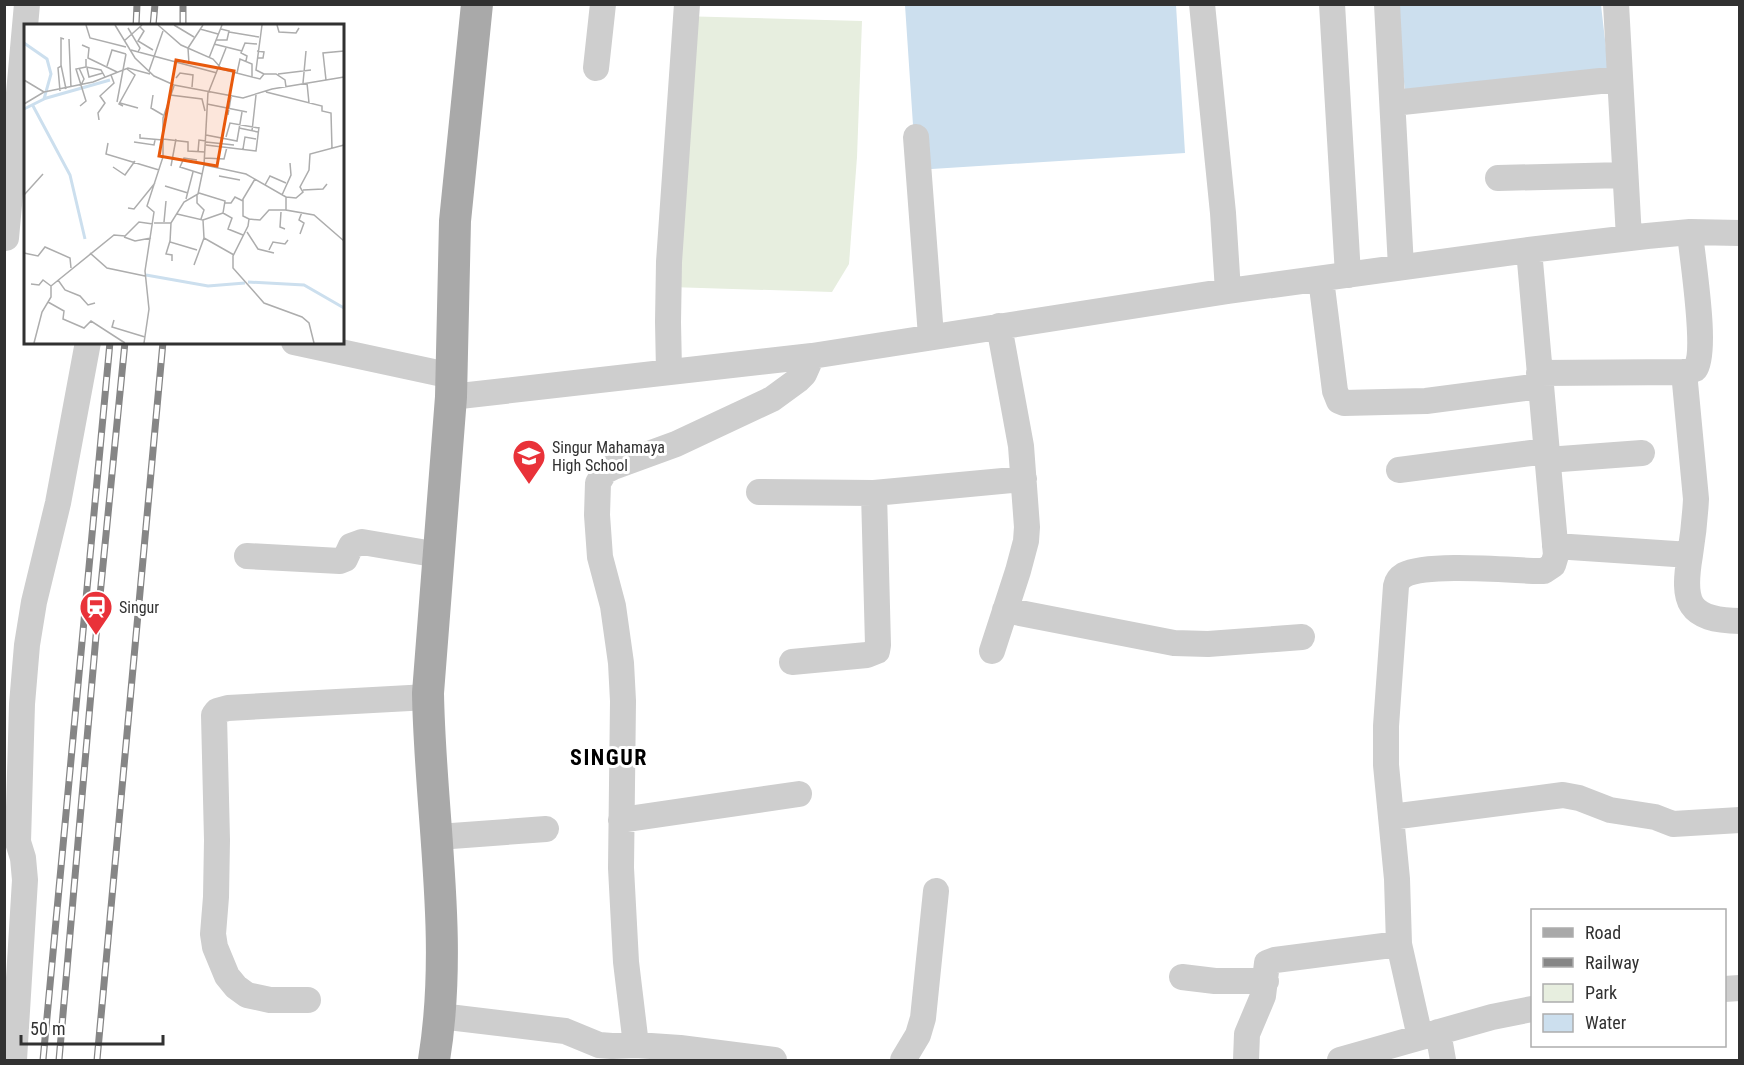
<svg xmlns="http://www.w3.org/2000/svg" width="1744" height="1065" font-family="'Roboto Condensed',sans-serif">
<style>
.green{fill:#e7eedf}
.water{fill:#ccdfee}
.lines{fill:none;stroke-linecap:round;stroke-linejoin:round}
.minor{stroke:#cecece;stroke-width:26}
.major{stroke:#a9a9a9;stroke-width:32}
.rail-casing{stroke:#868686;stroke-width:7}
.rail{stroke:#fff;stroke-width:4.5;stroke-dasharray:14;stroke-linecap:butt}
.labels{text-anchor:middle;stroke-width:6;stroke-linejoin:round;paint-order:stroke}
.poi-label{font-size:16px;fill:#313131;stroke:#fff;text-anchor:start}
.district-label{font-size:22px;font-weight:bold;letter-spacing:1.5px;fill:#000;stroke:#fff}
.inset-river{fill:none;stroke:#ccdfee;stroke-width:3}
.inset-road{fill:none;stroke:#adadad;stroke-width:1.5}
.view{fill:#e8590c;fill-opacity:0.15;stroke:#e8590c;stroke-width:3}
.inset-edge{fill:none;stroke:#313131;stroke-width:3}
</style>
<rect width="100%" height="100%" fill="#fff"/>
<path class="green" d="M678 16 862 21 857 157 849 264 832 292 670 287Z"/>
<path class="water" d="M905 5H1176L1185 153 916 170Z
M1395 5H1601L1609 75 1406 99Z"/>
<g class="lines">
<path class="minor" d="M1202 4 1223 213 1228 291
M1332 4 1348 275
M1387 4 1401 267
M1616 4 1629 238
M596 68 603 4
M1393 103 1619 79
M916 137 931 336
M1498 178 1625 175
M6 238 27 4
M1321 279 1335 391 1339 401 1344 403 1426 401 1540 386
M294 342 452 376
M669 371 668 322 669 262 687 4
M1684 372 1696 499C1695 518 1693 536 1690 555 1682 602 1687 620 1740 621
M1539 373 1684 372 1695 369C1708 352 1692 258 1690 232
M451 397 812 356 1228 291 1529 250 1647 236 1690 232 1740 233
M1547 460 1642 453
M1399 470 1547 451
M759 492 874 493 1024 479
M1555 546 1690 555
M247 556 340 561 345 559 351 546 362 542 439 555
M1005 610 1174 643 1208 644 1302 637
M992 651 1018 571 1026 541 1027 527 1021 446 999 326
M792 662 867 655 877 651 878 645 874 493
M1391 817 1563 795 1579 798 1610 810 1655 817 1673 824 1740 820
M621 820 799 794
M438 837 546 829
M1182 977 1215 981H1266
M1724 989 1740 988
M308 1000H270L247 995 236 987 227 976 215 947 213 934 216 897 217 840 214 715 217 711 228 708 428 697
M440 1016 565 1031 599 1045 612 1046 636 1045 680 1048 774 1060
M1438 1032 1443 1060
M1420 1037 1399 944 1397 879 1386 765V726L1396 586C1397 581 1399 578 1404 575 1428 563 1506 570 1535 571H1544L1553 565 1556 555 1529 250
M636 1045 626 962 621 868 623 701 621 663 613 606 600 557 597 515 598 483 605 471 613 467 676 444 772 399 798 380 804 374 812 356
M14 1060 25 880 23 858 18 842 22 704 27 645 34 602 58 503 88 342
M903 1060 918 1035 923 1018 936 891
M1246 1060 1247 1034 1263 996 1267 963 1275 960 1399 944
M1340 1060 1492 1017 1532 1009"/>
<path class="major" d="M434 1060C454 938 430 815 428 693L451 397 455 221 477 4"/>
<defs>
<path id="rail" d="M136 26 137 4
M153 26 155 4
M183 26V4
M43 1060 110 342
M59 1060 96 636 125 342
M97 1060 163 342"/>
</defs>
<use href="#rail" class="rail-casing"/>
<use href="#rail" class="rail"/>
</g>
<defs>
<symbol id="school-pin" viewBox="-11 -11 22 30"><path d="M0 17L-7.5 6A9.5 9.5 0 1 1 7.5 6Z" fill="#e93239" stroke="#fff"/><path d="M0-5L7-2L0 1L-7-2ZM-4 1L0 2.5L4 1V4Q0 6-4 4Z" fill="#fff"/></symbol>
<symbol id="station-pin" viewBox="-11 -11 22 30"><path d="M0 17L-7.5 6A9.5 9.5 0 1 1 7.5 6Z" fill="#e93239" stroke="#fff"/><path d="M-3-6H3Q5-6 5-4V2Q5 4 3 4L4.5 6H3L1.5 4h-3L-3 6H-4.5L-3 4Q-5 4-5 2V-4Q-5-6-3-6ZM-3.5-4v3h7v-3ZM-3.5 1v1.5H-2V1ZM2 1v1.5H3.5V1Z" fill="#fff"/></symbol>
</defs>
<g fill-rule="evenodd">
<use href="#school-pin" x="510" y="437" width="38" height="52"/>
<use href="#station-pin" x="77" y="588" width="38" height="52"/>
</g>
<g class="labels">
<g class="poi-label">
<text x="552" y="453">Singur Mahamaya<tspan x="552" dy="18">High School</tspan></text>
<text x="119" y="613">Singur</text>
</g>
<g class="district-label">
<text x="609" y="765">SINGUR</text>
</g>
</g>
<g transform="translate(24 24)">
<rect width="320" height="320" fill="#fff"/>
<path class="inset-river" d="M0 19 23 35 27 50 20 75 0 85M19 75 86 56M8 80 46 151 61 215M122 251 184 262 221 259M224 258 280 261 320 284"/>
<path class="inset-road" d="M62 1 66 14 102 23M91 1 111 34 130 52 150 61 219 74 248 65 320 53M134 1 157 21 189 35 197 44M150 1 170 13M238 1 232 46 240 50M253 1 255 8 272 9 275 4M116 3 120 7 114 17 129 26M104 4 116 24 114 28M176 5 194 10M205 8 235 13M45 15 47 64M192 16H203L205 7 197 5M100 17 118 1M190 20 218 27M58 21 65 24 64 34 93 48M107 26 193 49M233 27 240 28 239 34H233M185 34 198 1M62 35V43L77 46 81 53M222 37 223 32 217 29 221 19 233 20M165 40 164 24 179 1M37 41 42 65M83 42 88 26 102 30M55 44 60 55 57 61M63 44 65 53 79 49M197 45 236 55 240 50H252L261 56 262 63M125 47 139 7M213 49 216 35 228 40V53M254 50 287 46M152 54 156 49 169 51 168 63M0 56 20 68M302 56 299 29 320 27M279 59 282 27M283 59 285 79M36 67 34 44 37 42V14L40 15M185 67 202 24M184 68 180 141 222 150 262 173V186L290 191 320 217M242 68 298 82V87L307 89 308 125M129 71 127 84 139 91M146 71 178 75 181 87M93 78 102 30M96 79 114 84M0 80 20 68 69 58 104 44 126 50M183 80 223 88M56 82 62 77 52 45 62 43M99 82 95 80 111 51 103 45M204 91 207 73M75 96 74 89 81 79 76 72 90 59 87 51M215 104 234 108M228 107 232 71M116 110V114L139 116M182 111 213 117 218 88M202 113 206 99 235 104M139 115 164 118V127L181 128M110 118 130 121 131 116M182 118 210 121M84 119 82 130 135 146M182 121 232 127 235 103M219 125 221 113 232 115M174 128 175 116 182 117M181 134 200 135 203 123M173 136 160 134 156 143 178 150M147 142 152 115M89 143 101 151 111 137M195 152 216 156M231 155 219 175V192L225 195 224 202 209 232V244L240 279 278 293 285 299 290 319M241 161 246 152 262 159M141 162 164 169M279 166 299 165 303 160M175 169 201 177 199 189 208 194 204 205 219 211M0 171 19 150M173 171V179L180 186 177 195M258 171 267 151 266 139M262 173 272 174 279 168 276 163 285 146 286 130 320 121M162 175 169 148M201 179H207L211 173 219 177M104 184 110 185 131 159M257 188 256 203 261 205M153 190 179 196 180 214 210 231M225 195 236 196 245 186H262M179 196 199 189M140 198 142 177M130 199H147L160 178 174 170 180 141M147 199 146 218 173 226M223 208 234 225 250 229M276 210 280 199 275 196 278 188M100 213 111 217 127 214M146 217 142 230 148 231V237M245 226 249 218 261 220 264 216M0 229 14 232 21 223 46 234 47 244M66 229 83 244 121 252M170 241 180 214M34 256 41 266 56 272 64 281 71 279M7 260 15 261 19 256 27 262M24 278 40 287 39 295 60 304 67 297 101 319M90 296 88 303 121 313M10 319 18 288 27 273V262L90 211 101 212 115 198 129 200M120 319 125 285 121 247 130 188 123 182 139 133V94L150 62"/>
<path class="view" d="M152 36 210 47 193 142 135 132Z"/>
<rect width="320" height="320" class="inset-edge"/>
</g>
<rect width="1744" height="1065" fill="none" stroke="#313131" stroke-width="12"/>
<rect x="1531" y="909" width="195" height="138" fill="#ffffff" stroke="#adadad" stroke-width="1.5"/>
<rect x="1543" y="928" width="30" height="9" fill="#a9a9a9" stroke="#adadad" stroke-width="1.5"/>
<text x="1585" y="939" font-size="18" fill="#313131">Road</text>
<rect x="1543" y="958" width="30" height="9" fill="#868686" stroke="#adadad" stroke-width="1.5"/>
<text x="1585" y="969" font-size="18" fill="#313131">Railway</text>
<rect x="1543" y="984" width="30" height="18" fill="#e7eedf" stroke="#adadad" stroke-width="1.5"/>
<text x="1585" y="999" font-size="18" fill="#313131">Park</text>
<rect x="1543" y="1014" width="30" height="18" fill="#ccdfee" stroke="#adadad" stroke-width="1.5"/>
<text x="1585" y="1029" font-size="18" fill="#313131">Water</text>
<path d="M21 1035v9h142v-9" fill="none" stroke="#313131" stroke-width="3"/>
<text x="30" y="1035" font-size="18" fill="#313131" stroke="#ffffff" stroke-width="4.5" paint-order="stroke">50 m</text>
</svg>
